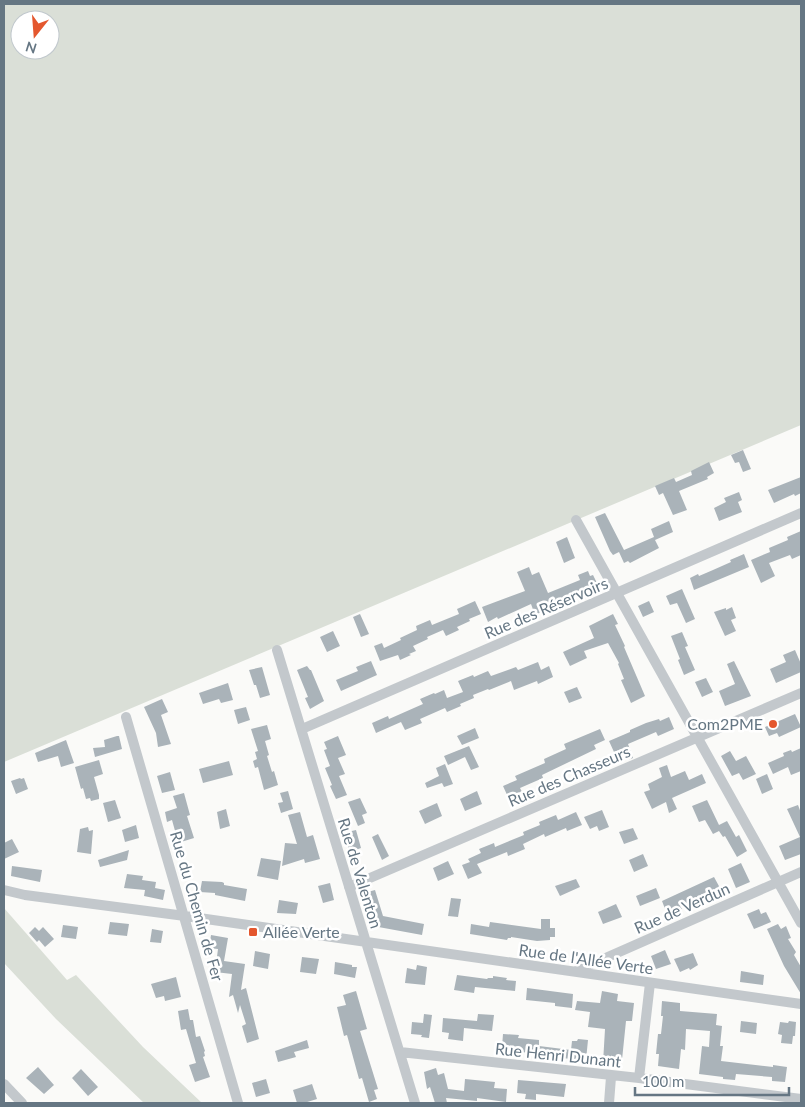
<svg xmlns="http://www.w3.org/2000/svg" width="805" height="1107" font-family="Lato,sans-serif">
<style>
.green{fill:#dadfd7;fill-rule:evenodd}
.building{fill:#aab3b9}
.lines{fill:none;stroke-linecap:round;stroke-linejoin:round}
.minor{stroke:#c3c8cc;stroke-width:10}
.poi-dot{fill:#e4572e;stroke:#fff;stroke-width:2}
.labels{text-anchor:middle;stroke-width:5;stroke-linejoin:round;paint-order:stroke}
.street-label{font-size:16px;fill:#657683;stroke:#fff}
.poi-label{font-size:16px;fill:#657683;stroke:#fff;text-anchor:end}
</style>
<rect width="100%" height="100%" fill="#fafaf8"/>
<path class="green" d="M4 4H801V425L4 762ZM20 20H50V50H20Z
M4 908 67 980 76 975 143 1047 202 1103H144L56 1019 4 963Z"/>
<path class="building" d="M743 450 751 469 743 472 739 462 735 463 731 455Z
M709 462 714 473 707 477 708 479 679 491 687 510 673 515 663 493 659 495 655 486 674 478 676 482 692 475 691 471Z
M801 477V493L795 496 794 494 774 503 768 490Z
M739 492 742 500 738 502 742 512 719 521 714 508 726 502 724 498Z
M605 513 624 550 654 537 651 529 669 521 673 532 655 540 659 548 630 563 628 561 624 563 619 552 613 555 610 551 595 517Z
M801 531V555L792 559 790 555 769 563 775 576 761 583 751 560 770 552 769 548 788 540 787 537Z
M567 537 575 558 564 563 556 542Z
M744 554 749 567 694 590 690 578 698 574 699 576 713 570 731 562 730 560Z
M529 567 532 575 539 572 548 593 580 580 578 575 588 571 590 576 593 575 598 585 535 615 531 604 498 619 497 617 488 622 482 607 525 591 517 572Z
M682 589 695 619 686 623 677 603 670 605 666 596Z
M475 601 481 614 469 619 470 621 457 627 459 630 446 636 443 630 427 637 428 639 413 646 416 651 409 654 411 655 400 660 398 655 380 661 374 646 382 643 384 648 401 640 400 638 417 630 416 626 430 620 432 625 459 614 457 609Z
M649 601 654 612 643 617 638 606Z
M732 607 736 618 731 620 736 631 725 636 714 612 726 608V610Z
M360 614 369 634 361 637 353 617Z
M613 614 618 624 615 625 625 646 624 647 645 696 631 703 621 680 624 679 618 664 619 663 608 643 584 651 587 658 570 666 563 652 594 638 589 626Z
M333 631 340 646 327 652 320 637Z
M682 632 688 646 685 647 695 670 684 675 678 660 680 659 671 636Z
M795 650 801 664V672L776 683 770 669 786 662 783 655Z
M371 661 377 675 341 691 336 680 358 671 356 667Z
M734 661 751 696 725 706 719 691 735 684 727 664Z
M538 662 541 670 549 666 553 677 538 684 537 681 514 690 511 681 489 690 488 689 473 695 474 698 460 704 461 706 447 712 445 708 420 719 422 723 405 730 401 722 376 733 372 723 388 716 389 719 423 704 420 699 434 693 435 694 444 690 447 698 463 692 458 681 473 675 474 677 488 671 491 676 516 667 518 670Z
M307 666 310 670H311L324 701 310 709 305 698 308 697 297 670Z
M262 667 270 695 260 698 256 685H254L249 670Z
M706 678 713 692 702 697 695 682Z
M228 683 233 700 221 703 219 699 203 704 199 693Z
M577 687 582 698 569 703 564 692Z
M162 699 168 712 161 715 171 744 158 747 156 733 144 707Z
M246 707 250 720 238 724 234 710Z
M795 714 801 727 779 737 777 733 769 736 765 727Z
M669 717 674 729 658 736 656 732 628 744 633 758 628 760 622 749 614 752 609 741 630 732V730L646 723 659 719 660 721Z
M267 725 271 739 265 741 269 755 267 756 272 772 274 771 278 785 264 790 258 767 255 768 253 761 257 759 255 752 258 751 251 729Z
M475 728 479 738 462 745 457 736Z
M600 729 605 740 594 745 596 749 542 775 543 778 520 788 522 792 508 797 503 786 517 780 515 776 545 763 544 759 566 749 564 744Z
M117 736H119L122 749 95 757 93 748 105 747 104 740Z
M338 736 346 755 338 758 345 774 339 776 347 795 336 799 330 786 332 785 325 768 330 766 324 750 327 749 324 742Z
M66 740 74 763 61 767 58 756 38 762 35 753Z
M469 746 479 767 471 770 465 757 448 765 444 756Z
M801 748V771L791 775 788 767 773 774 768 763 784 756 783 753 791 750 792 752Z
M730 751 736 761 746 756 756 774 743 780 739 773 732 776 721 756Z
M99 760 103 774 94 777 99 795V799L91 801 90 798 86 799 83 788 81 789 75 767Z
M229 761 233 775 203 783 199 769Z
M445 764 453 784 444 787 442 783 427 788 425 783 439 776 436 768Z
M667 765 671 777 685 771 689 780 702 774 706 783 672 798 677 809 669 813 666 802 652 809 644 792 650 790 648 784 662 777 659 768Z
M170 772 175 790 162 793 157 776Z
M767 774 773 789 762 794 756 779Z
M20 778 21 779 24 778 28 789 16 794 11 781Z
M288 791 293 809 281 813 278 803 283 802 280 793Z
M477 791 482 804 465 811 460 799Z
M184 793 190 815 187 816 194 838 181 842 180 837 177 838 172 820 167 822 165 812 177 808 173 796Z
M360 798 367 813 362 815 365 823 358 826 348 802Z
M115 800 121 818 108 822 103 803Z
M707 800 719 825 727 821 736 837 739 835 747 851 737 857 725 836 723 837 719 831 713 834 705 820 699 822 692 806Z
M437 803 442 816 425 824 419 811Z
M798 805 801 813V854L785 860 779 846 800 837 787 809Z
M226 809 230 826 220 829 217 812Z
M602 810 609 827 599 831 597 826 590 829 584 817Z
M300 812 307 837 313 835 320 859 305 863 304 859 282 866 285 843 297 844 288 815Z
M576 812 582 825 567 831 566 828 545 837 544 834 523 844 525 849 508 856 507 852 477 864 482 873 468 879 462 865 470 862 468 859 481 853 479 849 494 843 495 847 524 835 523 832 540 825 539 822 556 815 558 820Z
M136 825 139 838 125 842 122 830Z
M88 827 89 831 93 830 91 854 77 852 80 829Z
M633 828 638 839 624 844 619 832Z
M356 830 361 848 350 852 343 833Z
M378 834 389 856 382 860 372 837Z
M12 839 19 852 4 859V843Z
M129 850 127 860 100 867 98 860Z
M643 854 648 866 634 872 629 860Z
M261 858 281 861 278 880 257 876Z
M448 861 454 874 438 881 433 868Z
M741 863 750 882 736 888 728 869Z
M12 866 42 870 40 882 11 876Z
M127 874 143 876 142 880 156 882 155 888 165 890 163 900 144 896 145 890 124 888Z
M714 877 720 888 680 906 682 909 667 914 662 901Z
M576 879 580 887 560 896 555 886Z
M202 881 222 882 224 883V885L247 889 245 901 215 895V893L200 892Z
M330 883 334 900 323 903 318 886Z
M656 888 660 898 640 906 636 896Z
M375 890 383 916 424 924 422 935 373 926 364 893Z
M451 898 461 899 458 917 448 916Z
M279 900 298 903 296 914 277 913Z
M616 904 622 917 603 924 598 912Z
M759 909 761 914 766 912 771 922 754 929 747 914Z
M541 919H550V928H555V937H550V940L537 941 511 937V938H508L507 940 470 934 471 924 489 927 490 922 541 929Z
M110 922 129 924 127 936 108 934Z
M778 924 781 929 786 926 791 938 788 939 796 952 794 955 801 967V994L784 966 767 929Z
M63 925 78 927 76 939 61 937Z
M35 927 39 931 43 927 54 939 45 947 39 940 37 942 29 933Z
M152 929 163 931 161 943 150 942Z
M211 935 228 938 224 961 245 964 241 990 246 988 259 1039 247 1043 242 1026 246 1024 240 1005 238 1013 233 995 229 997 232 974 215 972 218 949 209 948Z
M665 950 671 964 656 969 651 956Z
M255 951 270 954 268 969 253 966Z
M693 953 698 965 690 970 689 968 680 972 674 959Z
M302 957 319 959 316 974 300 972Z
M335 962 352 965V967H357L355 978 334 974Z
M417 965 427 967 425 985 405 983 407 968 416 970Z
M741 971 764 975 763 985 740 982Z
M457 975 487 979 488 978H493V976L507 978 506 980 516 981 515 991 475 987 474 993 454 990Z
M176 977 181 997 165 1001 164 996 156 998 151 984Z
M527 988 573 994 572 1008 555 1006V1003L526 1000Z
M356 991 367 1029 360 1031 378 1089 374 1090 377 1099 369 1102 362 1078 359 1079 347 1035 344 1036 337 1007 346 1005 343 995Z
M602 991 618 994 617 1001 634 1003 632 1021H626L622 1060H618L617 1065 603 1063 605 1029 588 1027 590 1012 575 1010 577 1001 600 1003Z
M662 1001 680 1003V1011L717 1014 716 1025 722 1026 720 1046H723L721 1061 773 1067V1065L787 1067 785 1082 772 1081V1077L736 1074 735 1080 723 1079V1077L699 1074 702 1046 709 1047 710 1031 686 1029 685 1050 681 1049 679 1069 658 1066 659 1054H656L658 1034H661L663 1016H661Z
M188 1009 190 1020H193L196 1037 200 1036 205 1051 204 1052 205 1056 203 1057 210 1077 195 1082 189 1065 196 1063 186 1029 181 1030 178 1011Z
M424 1014 432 1015 429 1038 421 1037 422 1035 411 1034 412 1022 423 1023Z
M478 1014 494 1015 492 1031 464 1028 463 1041 448 1039 449 1033 442 1032 443 1018 477 1021Z
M741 1021 757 1023 756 1034 740 1032Z
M789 1021 796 1022 795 1036H793L792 1044 781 1043 782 1035 778 1034 780 1022 788 1023Z
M503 1034 519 1035 518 1038 539 1040V1046L571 1050 572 1041H577L578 1039 588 1040 586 1060 547 1057 548 1055 521 1052V1049L502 1047Z
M307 1040 309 1048 294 1052 296 1057 278 1062 275 1051Z
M38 1067 54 1085 44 1094 26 1078Z
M436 1068 438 1075 444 1073 448 1089 464 1091 465 1079 495 1082 494 1088 507 1089 506 1102 477 1098V1101L446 1098 447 1103H435L430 1087 427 1089 424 1072Z
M81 1069 98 1087 88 1096 72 1078Z
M266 1079 270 1093 256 1097 252 1083Z
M518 1080 566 1084 564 1097 536 1094V1100L525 1099 526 1094 517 1093Z
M312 1084 317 1099 304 1103H297L293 1090Z"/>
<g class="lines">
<path class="minor" d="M576 520 801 923
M277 650 415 1103
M126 717 238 1103
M302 729 801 513
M349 887 801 693
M4 890 25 895 185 916 801 1004
M576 971 801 872
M400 1052 639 1078 801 1099
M639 1078 650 983
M4 1084 22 1103
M609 1103 611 1077"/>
</g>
<g class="poi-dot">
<circle cx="773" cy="724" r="5"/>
<rect x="248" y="927" width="10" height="10" rx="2.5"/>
</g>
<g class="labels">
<g class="street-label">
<text transform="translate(546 608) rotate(-23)" y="6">Rue des Réservoirs</text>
<text transform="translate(569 776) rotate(-23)" y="6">Rue des Chasseurs</text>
<text transform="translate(360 873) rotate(73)" y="6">Rue de Valenton</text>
<text transform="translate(197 906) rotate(74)" y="6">Rue du Chemin de Fer</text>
<text transform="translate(682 908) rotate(-24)" y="6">Rue de Verdun</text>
<text transform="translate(586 959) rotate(8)" y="6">Rue de l'Allée Verte</text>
<text transform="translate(558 1055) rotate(6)" y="6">Rue Henri Dunant</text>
</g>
<g class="poi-label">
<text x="763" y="730">Com2PME</text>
<text x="263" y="938" text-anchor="start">Allée Verte</text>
</g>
</g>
<rect width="805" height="1107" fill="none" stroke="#657683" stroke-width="10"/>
<g transform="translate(35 35) rotate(197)"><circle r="24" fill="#ffffff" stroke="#c1c8cd"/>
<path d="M0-4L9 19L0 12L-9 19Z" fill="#e4572e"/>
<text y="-8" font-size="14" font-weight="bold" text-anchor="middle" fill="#657683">N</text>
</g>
<path d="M635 1087v8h154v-8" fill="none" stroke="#657683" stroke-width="2.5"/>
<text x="642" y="1087" font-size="15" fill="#657683" stroke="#ffffff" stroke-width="4" paint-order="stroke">100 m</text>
</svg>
